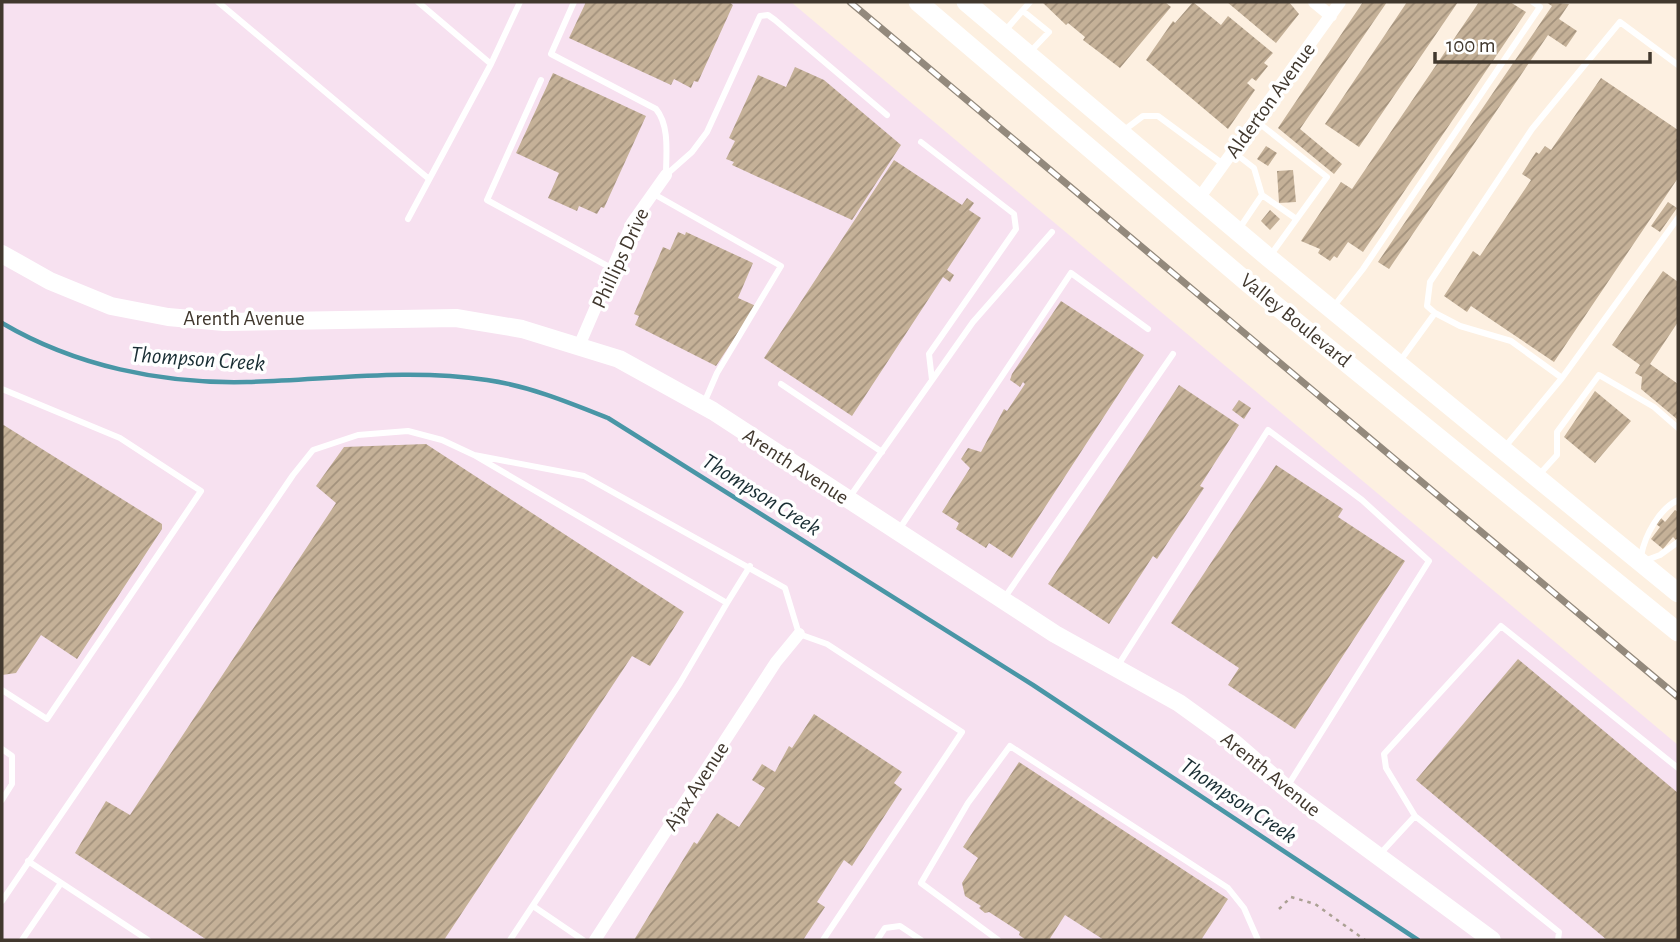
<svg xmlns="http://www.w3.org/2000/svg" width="1680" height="942" font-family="'Alegreya Sans',sans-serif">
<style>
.industrial{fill:#f7e1f0}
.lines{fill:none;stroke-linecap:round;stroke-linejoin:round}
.stream{stroke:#4996a6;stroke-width:4.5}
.building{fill:url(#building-hatch)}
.path{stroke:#aba093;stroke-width:2.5;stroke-dasharray:3.5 5;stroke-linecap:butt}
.lane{stroke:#fff;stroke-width:6}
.street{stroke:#fff;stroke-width:12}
.secondary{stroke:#fff;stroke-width:18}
.primary{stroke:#fff;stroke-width:19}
.rail-casing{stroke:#93897c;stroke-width:7}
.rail{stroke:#fff;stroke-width:4.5;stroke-dasharray:13;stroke-linecap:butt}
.labels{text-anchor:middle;stroke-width:7;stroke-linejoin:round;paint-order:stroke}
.street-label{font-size:21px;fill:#41382e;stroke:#fff}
.water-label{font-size:23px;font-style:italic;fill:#192d33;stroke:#fff}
</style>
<defs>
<pattern id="building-hatch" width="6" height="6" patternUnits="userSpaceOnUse" patternTransform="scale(1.75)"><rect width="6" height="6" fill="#c5b198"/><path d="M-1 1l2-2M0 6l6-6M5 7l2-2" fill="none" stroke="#a2917c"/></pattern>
</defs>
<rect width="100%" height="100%" fill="#fdf0e1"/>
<path class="industrial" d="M2 2H791L1678 745V940H2Z"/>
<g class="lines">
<path class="stream" d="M2 323C75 366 162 384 247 382 327 380 407 368 487 380 529 386 568 402 608 418L1033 685 1418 940"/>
</g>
<path class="building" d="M586 2H729L733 5 698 82 694 81 691 88 674 79 671 85 569 38Z
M1042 2H1165L1171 7 1120 68 1083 40 1085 37 1068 23 1066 25Z
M1193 2 1221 25 1228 16 1273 53 1264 63 1268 66 1256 81 1252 78 1247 83 1255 90 1228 129 1146 60 1173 21 1175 23Z
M1227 2H1289L1299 14 1276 43Z
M1363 2H1387L1300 129 1342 164 1334 174 1278 128Z
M1407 2H1458L1359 147 1325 124Z
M1479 2H1510L1526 12 1363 252 1348 242 1337 258 1334 256 1330 261 1318 253 1320 249 1301 241 1341 182 1352 189Z
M1546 2 1569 4 1559 19 1577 31 1566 47 1548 35 1389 269 1378 262 1552 6Z
M795 67 824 80 901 145 852 220 732 165 734 162 726 159 735 141 729 138 758 75 786 87Z
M553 73 646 116 604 208 601 207 597 214 579 206 577 211 548 198 559 173 516 153Z
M1601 78 1678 130V178L1554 362 1471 306 1467 312 1444 296 1473 251 1480 256 1531 180 1522 174 1536 152 1539 154 1545 146 1551 150Z
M1266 146 1277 153 1268 166 1257 159Z
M894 160 962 205 967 198 974 203 969 210 981 218 947 270 954 275 950 282 943 277 852 416 764 358Z
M1293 170 1296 202 1279 203 1277 171Z
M1668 202 1677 208 1660 232 1651 226Z
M1270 210 1280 219 1270 230 1261 221Z
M678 232 685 235 686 232 753 263 738 298 756 306 716 366 635 325 639 316 634 314 663 247 670 250Z
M1663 271 1678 282V322L1650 364 1678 384V420L1641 389 1642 377 1635 373 1640 365 1612 345Z
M1061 301 1144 355 1012 558 989 543 986 548 956 529 959 523 942 512 970 468 961 459 968 448 981 452 1004 409 1007 411 1025 384 1023 382 1020 387 1010 380 1012 374Z
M1179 385 1239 425 1200 486 1204 488 1157 559 1153 556 1109 624 1048 584Z
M1595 391 1631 421 1595 463 1564 437Z
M1239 400 1251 408 1244 419 1232 410Z
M2 424 162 524V529L77 659 41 635 16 673 2 675Z
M426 444 684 612 650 666 632 656 444 940H207L75 853 106 801 130 815 336 503 316 486 344 447Z
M1276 465 1343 509 1338 517 1405 561 1295 729 1228 685 1239 668 1171 623Z
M1675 510 1678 512V538L1676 540 1673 537 1663 549 1651 539 1660 527 1656 524 1661 518 1665 522Z
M1518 659 1678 793V940H1607L1416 780Z
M814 714 902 772 894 783 902 789 852 866 844 860 817 902 825 907 803 940H634L694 842 697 844 717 813 739 827 765 788 752 780 762 764 775 772 789 746 792 748Z
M1019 762 1228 899 1201 940H1104L1065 915 1049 940H1026L1019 935 1020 932 989 912 985 913 979 908 981 906 965 896 962 883 978 858 963 847Z"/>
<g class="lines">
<path class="path" d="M1279 909 1291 897 1315 904 1365 940"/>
<path class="lane" d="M218 2 429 179
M418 2 491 64 520 2
M574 2 551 54 656 109C670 126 666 154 666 175
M1023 11 1049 32 1031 51
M1004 32 1030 2
M541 80 487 200 613 269
M1255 120 1327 177 1270 256
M1123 131 1143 116H1158L1223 164
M921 142 1014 214 1016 229 929 354 932 380
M1232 151 1254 168 1262 195 1239 229
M666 175 692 152 707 132 760 16 768 15 775 20 887 115
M652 193 781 266 717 373 704 403
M1262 195 1295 218
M408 219 491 64
M1334 306 1363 269 1540 7 1533 2
M1435 313 1427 306 1430 282 1532 129 1620 22 1678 65
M1400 361 1435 313 1460 326 1511 341 1562 378
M781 384 882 452
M2 389 120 438 201 491 47 719 2 690
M1504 448 1562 378 1678 218
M1538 476 1557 455V432L1599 375 1654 407 1678 428
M849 498 973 322 1052 232
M898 531 1071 273 1148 329
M1641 556C1645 535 1659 509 1678 500
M1644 561 1660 555 1678 542
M750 566 727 603 474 455 584 476 785 588 799 634 827 644 962 732 823 940
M1005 597 1173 354
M1117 667 1268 430 1362 500 1429 561 1287 787
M2 749 12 756V784L2 800
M1415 816 1386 768 1384 754 1501 626 1678 768
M1379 855 1415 816 1559 932 1558 940
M28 861 148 940
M2 901 293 475 313 450 358 435 408 431 442 440 474 455
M533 906 583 940
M22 940 61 883
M510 940 680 683 727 603
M877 940 885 928 900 926 921 940
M998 940 921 883 968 803 1010 746 1228 888 1244 908 1258 940"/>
<path class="street" d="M1314 2 1331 16
M1200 197 1340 2
M579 346 632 223 666 175
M595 940 776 662 799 634"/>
<path class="secondary" d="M2 254 50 281 111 306 168 317 224 322 456 318 522 329 619 359 713 411 1055 634 1179 703 1233 742 1287 789 1492 940"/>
<path class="primary" d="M918 2 1248 283 1678 632
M966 2 1269 258 1678 593"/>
<defs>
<path id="rail" d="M850 2 1678 697"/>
</defs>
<use href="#rail" class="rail-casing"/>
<use href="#rail" class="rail"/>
</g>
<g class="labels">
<g class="street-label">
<text transform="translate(1270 100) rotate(-54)" y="7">Alderton Avenue</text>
<text transform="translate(620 258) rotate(-65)" y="7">Phillips Drive</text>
<text x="244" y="325">Arenth Avenue</text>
<text transform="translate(1296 320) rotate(39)" y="7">Valley Boulevard</text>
<text transform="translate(796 466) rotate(33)" y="7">Arenth Avenue</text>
<text transform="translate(1271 774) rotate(39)" y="7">Arenth Avenue</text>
<text transform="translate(696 786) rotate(-57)" y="7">Ajax Avenue</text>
</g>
<g class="water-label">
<text transform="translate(198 358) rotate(4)" y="8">Thompson Creek</text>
<text transform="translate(762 494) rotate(32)" y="8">Thompson Creek</text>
<text transform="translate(1239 800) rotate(34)" y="8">Thompson Creek</text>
</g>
</g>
<rect width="1680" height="942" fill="none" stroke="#41382e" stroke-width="7"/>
<path d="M1435 52v10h215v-10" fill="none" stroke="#41382e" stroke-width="3.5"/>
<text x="1446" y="52" font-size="21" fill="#41382e" stroke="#ffffff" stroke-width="5" paint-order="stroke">100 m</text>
</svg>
